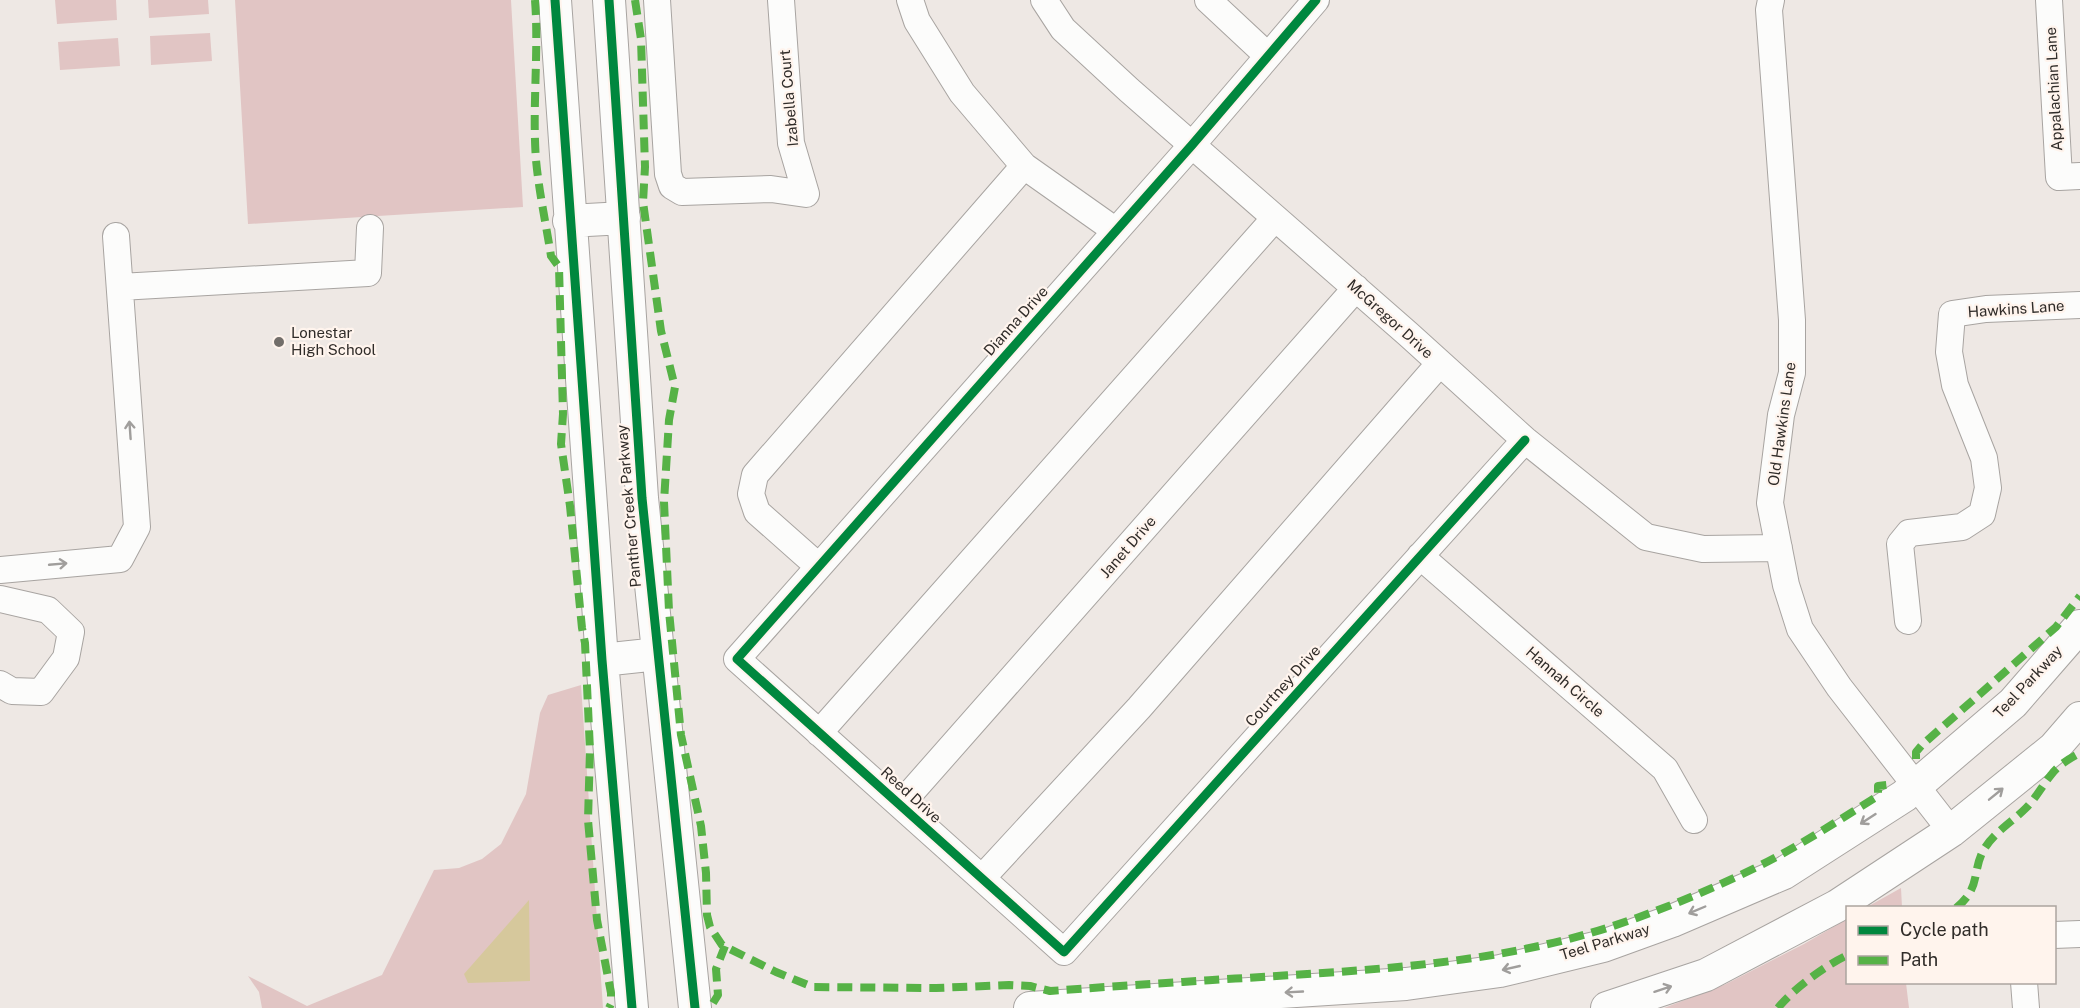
<svg xmlns="http://www.w3.org/2000/svg" width="2080" height="1008" font-family="'Public Sans',sans-serif">
<style>
.green{fill:#e1c5c4}
.water{fill:#d6c89c}
.lines{fill:none;stroke-linecap:round;stroke-linejoin:round}
.minor-casing{stroke:#a8a4a1;stroke-width:28}
.major-casing{stroke:#a8a4a1;stroke-width:34}
.minor{stroke:#fcfcfb;stroke-width:26}
.major{stroke:#fcfcfb;stroke-width:32}
.quiet{stroke:#56b246;stroke-width:8;stroke-dasharray:15 8;stroke-linecap:butt}
.cycleway-casing{stroke:#fff4ed;stroke-width:13}
.cycleway{stroke:#00873e;stroke-width:9}
.oneway{stroke:#a09e9c}
.poi-dot{fill:#726e6a;stroke:#fff4ed;stroke-width:2}
.labels{text-anchor:middle;stroke-width:4.5;stroke-linejoin:round;paint-order:stroke}
.street-label{font-size:15px;fill:#302c29;stroke:#fff4ed}
.poi-label{font-size:15px;fill:#302c29;stroke:#fff4ed;text-anchor:start}
</style>
<rect width="100%" height="100%" fill="#eee8e4"/>
<path class="green" d="M55 0H116L117 20 57 24Z
M148 0H208L209 14 149 18Z
M235 0H511L523 207 248 224Z
M210 33 212 61 151 65 150 36Z
M118 38 120 66 60 70 58 42Z
M581 685 603 1008H262L259 992 248 976 307 1006 382 975 434 870 459 868 482 859 501 844 526 794 540 713 548 695Z
M1901 888 1902 907H1867Z
M1847 919 1848 982 1906 983 1909 1008H1664L1726 984 1804 944Z"/>
<path class="water" d="M529 900 530 981 468 983 464 974Z"/>
<g class="lines">
<defs>
<path id="minor" d="M657 0 668 174 672 186 682 192 771 189 806 194 791 143 781 0
M910 0 917 21 962 93 1024 166 1116 231
M1044 0 1063 29 1129 90 1408 334 1525 440 1646 537 1703 549 1779 548
M1208 0 1268 56
M1316 0 1192 145 737 659 1064 952 1525 440
M1771 0 1769 10 1792 320V373L1781 415 1770 503 1786 585 1800 629 1839 687 1951 831
M2049 0 2059 177 2080 176
M120 287 368 273 370 228
M1420 556 1665 769 1694 820
M818 566 757 512 751 494 755 475 1024 166
M0 570 120 559 137 527 116 236
M0 599 48 610 71 632 66 658 41 692 12 691 0 684
M1908 621 1900 544 1909 533 1962 527 1982 514 1988 488 1984 458 1955 385 1949 352 1952 314 1986 309 2080 305
M819 733 1275 218
M900 805 1356 288
M982 878 1139 708 1440 363
M2054 935 2080 934
M2024 982 2026 1008"/>
<path id="major" d="M555 0 602 660 632 1008
M609 0 642 498 695 1008
M569 221 624 218
M602 660 658 654
M1030 1008 1406 984 1500 971 1603 946 1672 921 1784 873 1904 796 2013 703 2080 626
M1607 1008 1706 975 1837 906 1951 831 2054 748 2080 718"/>
</defs>
<use href="#minor" class="minor-casing"/>
<use href="#major" class="major-casing"/>
<use href="#minor" class="minor"/>
<use href="#major" class="major"/>
<path class="quiet" d="M535 0C539 53 532 107 536 160 539 192 546 224 551 256L559 267 563 414 561 444 570 506 582 628 585 643 590 750 588 820 597 920 611 993V1004L609 1008
M635 0 641 39 645 167 643 202 661 331 675 387 669 420 664 502 669 611 681 735 701 826 706 873 707 915 710 927 722 945 776 972 813 987 936 988 1009 985 1030 986 1050 991C1131 985 1212 980 1293 975 1400 968 1508 960 1610 927 1662 910 1713 889 1761 865 1801 845 1839 820 1878 796V786L1887 785
M1916 759V752L1922 745 2056 627 2080 596
M1956 908C1981 888 1972 872 1983 851 1993 833 2012 822 2026 808 2036 798 2042 786 2051 775 2058 765 2069 759 2080 753
M713 1003 718 995 716 969 725 946
M1778 1008C1792 990 1827 964 1848 955"/>
<defs>
<path id="cycleway" d="M555 0 602 660 632 1008
M609 0 642 498 695 1008
M1316 0 1192 145 737 659 1064 952 1525 440"/>
</defs>
<use href="#cycleway" class="cycleway-casing"/>
<use href="#cycleway" class="cycleway"/>
</g>
<defs><path id="oneway-shaft" d="M-6 0H5M1.5-3L5.5 0L1.5 3" fill="none" stroke-width="1.6" stroke-linecap="round" stroke-linejoin="round" transform="scale(1.5)"/></defs>
<g class="oneway">
<use href="#oneway-shaft" transform="translate(130 430) rotate(-94)"/>
<use href="#oneway-shaft" transform="translate(58 564) rotate(-5)"/>
<use href="#oneway-shaft" transform="translate(1996 794) rotate(-39)"/>
<use href="#oneway-shaft" transform="translate(1868 819) rotate(147)"/>
<use href="#oneway-shaft" transform="translate(1697 910) rotate(157)"/>
<use href="#oneway-shaft" transform="translate(1511 968) rotate(167)"/>
<use href="#oneway-shaft" transform="translate(1663 989) rotate(-18)"/>
<use href="#oneway-shaft" transform="translate(1294 992) rotate(177)"/>
</g>
<circle class="poi-dot" cx="279" cy="342" r="6"/>
<g class="labels">
<g class="street-label">
<text transform="translate(2054 89) rotate(-93)" y="5">Appalachian Lane</text>
<text transform="translate(789 98) rotate(-95)" y="5">Izabella Court</text>
<text transform="translate(2016 309) rotate(-4)" y="5">Hawkins Lane</text>
<text transform="translate(1390 319) rotate(42)" y="5">McGregor Drive</text>
<text transform="translate(1016 321) rotate(-48)" y="5">Dianna Drive</text>
<text transform="translate(1782 424) rotate(-82)" y="5">Old Hawkins Lane</text>
<text transform="translate(629 506) rotate(-95)" y="5">Panther Creek Parkway</text>
<text transform="translate(1128 547) rotate(-49)" y="5">Janet Drive</text>
<text transform="translate(1565 682) rotate(41)" y="5">Hannah Circle</text>
<text transform="translate(2028 682) rotate(-47)" y="5">Teel Parkway</text>
<text transform="translate(1283 686) rotate(-48)" y="5">Courtney Drive</text>
<text transform="translate(911 795) rotate(42)" y="5">Reed Drive</text>
<text transform="translate(1605 942) rotate(-17)" y="5">Teel Parkway</text>
</g>
<g class="poi-label">
<text x="291" y="338">Lonestar<tspan x="291" dy="17">High School</tspan></text>
</g>
</g>
<rect x="1846" y="906" width="210" height="78" fill="#fff4ed" stroke="#aca49f" stroke-width="1.5"/>
<rect x="1858" y="926" width="30" height="9" fill="#00873e" stroke="#aca49f" stroke-width="1.5"/>
<text x="1900" y="936" font-size="18" fill="#302c29">Cycle path</text>
<rect x="1858" y="956" width="30" height="9" fill="#56b246" stroke="#aca49f" stroke-width="1.5"/>
<text x="1900" y="966" font-size="18" fill="#302c29">Path</text>
</svg>
